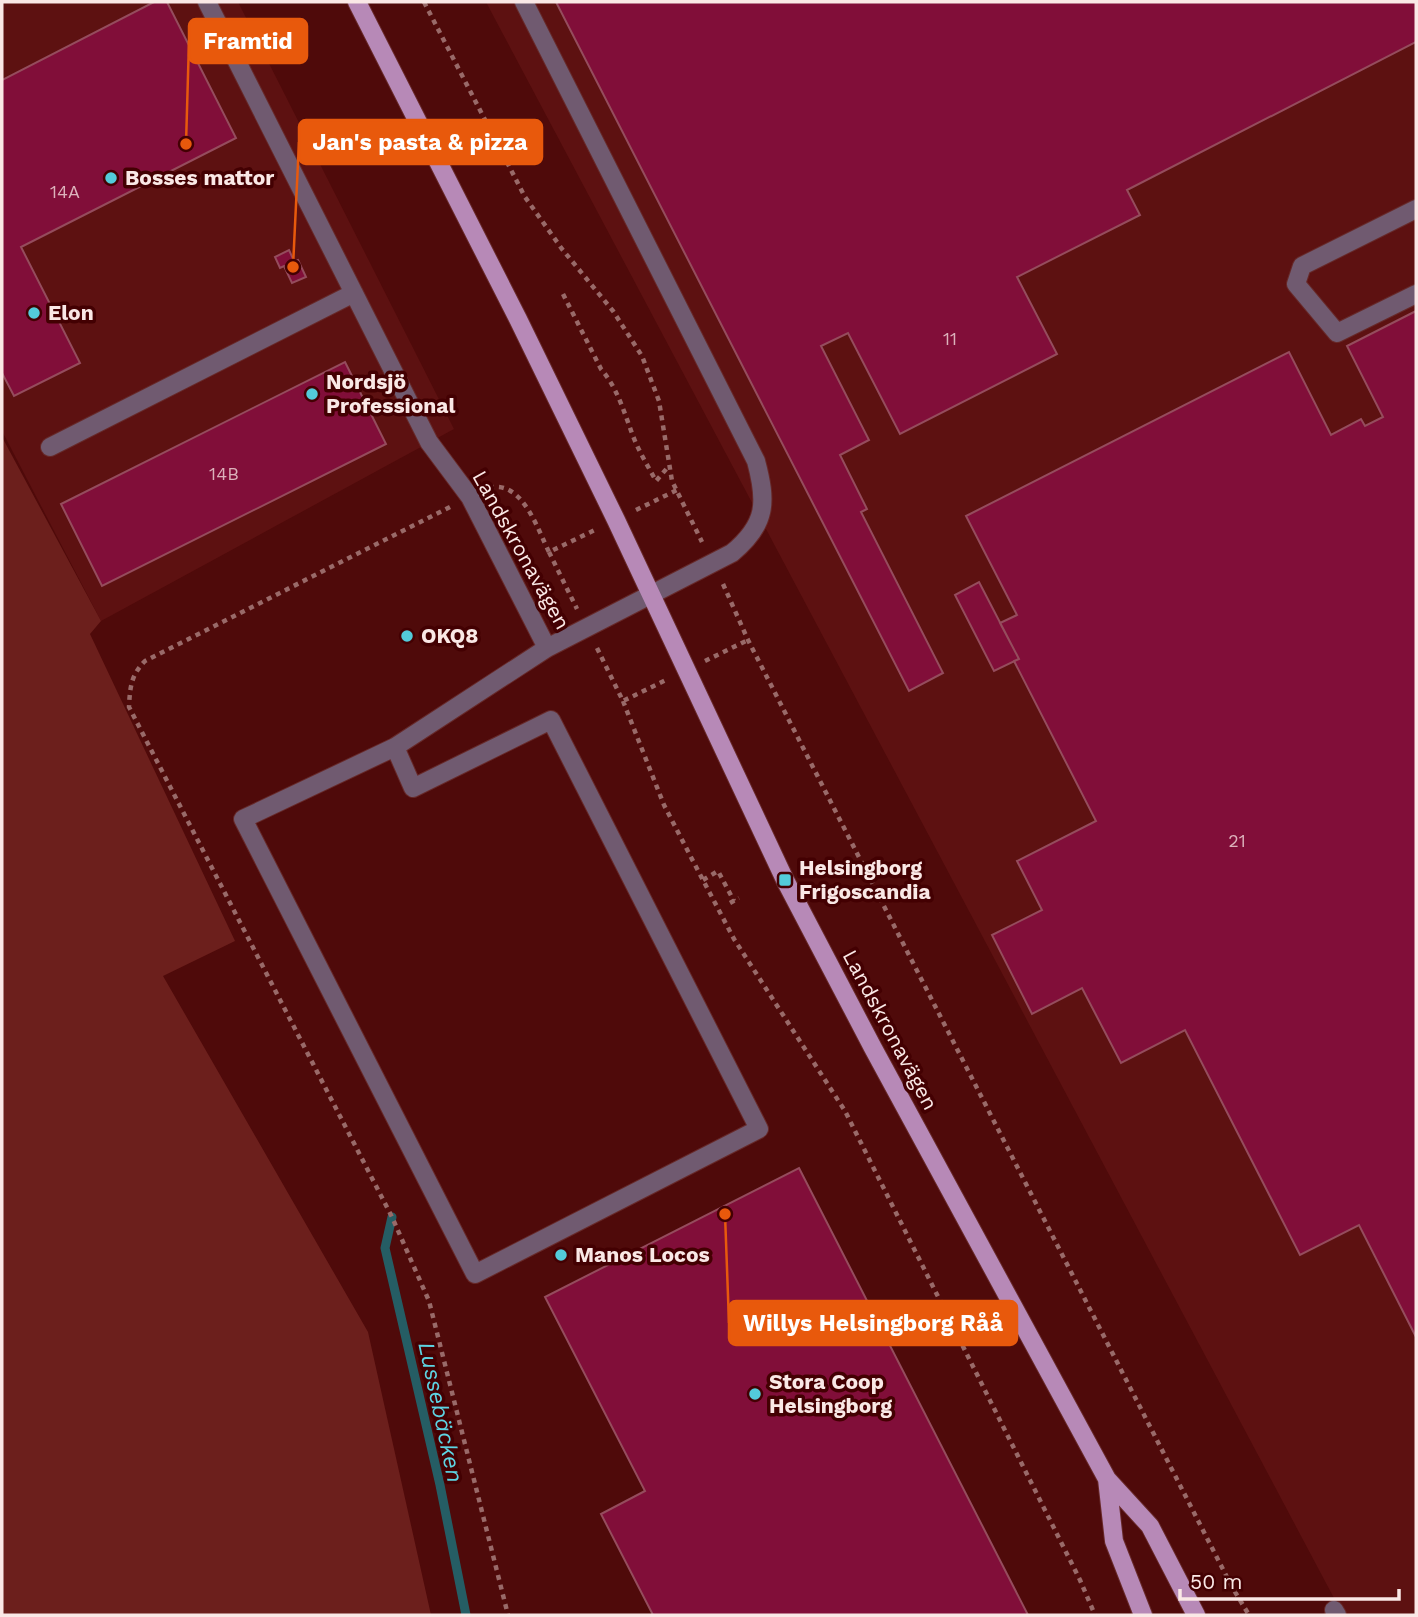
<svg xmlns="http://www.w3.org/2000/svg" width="1418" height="1617" font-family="'Work Sans',sans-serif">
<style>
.built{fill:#5d1111}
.green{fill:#6c1f1c}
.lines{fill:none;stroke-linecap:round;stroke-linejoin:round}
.stream{stroke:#255d64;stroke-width:9}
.building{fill:#810e39;stroke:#954c5d;stroke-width:2}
.minor-casing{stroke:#672929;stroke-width:20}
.major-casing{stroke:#672929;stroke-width:20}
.path{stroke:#996a69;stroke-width:4.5;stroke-dasharray:5 5;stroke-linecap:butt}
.minor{stroke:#705a70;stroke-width:18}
.major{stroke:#b789b7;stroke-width:18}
.poi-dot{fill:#53cbda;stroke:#430002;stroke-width:2.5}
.labels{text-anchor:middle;stroke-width:7;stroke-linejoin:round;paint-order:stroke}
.number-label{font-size:18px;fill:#dcb2bb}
.poi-label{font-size:21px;font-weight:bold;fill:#fae8e6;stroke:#430002;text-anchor:start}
.street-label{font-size:21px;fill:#fae8e6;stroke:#430002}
.water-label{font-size:23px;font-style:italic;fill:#5dd3e2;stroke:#430002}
.leader{fill:none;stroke:#e8590c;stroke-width:2.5}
.callout-dot{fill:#e8590c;stroke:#430002;stroke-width:2.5}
.callout{fill:#e8590c;stroke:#e8590c;stroke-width:2.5}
.callout-label{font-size:23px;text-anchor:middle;font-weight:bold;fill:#fff}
</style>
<rect width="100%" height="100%" fill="#4f0a0a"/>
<path class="built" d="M2 2H238L454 429 101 621 2 431Z
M486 2H1416V1615H1343Z"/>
<path class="green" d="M2 437 101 621 90 634 235 941 163 976 368 1332 431 1615H2Z"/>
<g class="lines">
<path class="stream" d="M392 1217 385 1248 440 1485 466 1615"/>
</g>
<path class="building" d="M154 2H167L236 138 21 247 80 363 14 396 2 373V80Z
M556 2H1416V42L1127 190 1140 215 1017 277 1057 354 900 434 848 333 821 346 869 440 840 455 867 509 861 512 943 673 909 691Z
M289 250 294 261 298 260 306 277 292 283 284 266 280 268 275 257Z
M1416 311V1337L1359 1225 1300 1255 1185 1030 1121 1063 1082 988 1032 1014 992 935 1042 910 1017 861 1096 821 1014 661 1019 659 1000 623 1017 615 966 516 1289 352 1331 435 1361 419 1365 426 1383 417 1347 346Z
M345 362 386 444 102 586 61 504Z
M979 582 1019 659 994 671 955 595Z
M799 1168 1028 1615H653L601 1514 645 1491 545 1297Z"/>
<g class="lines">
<defs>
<path id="minor" d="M207 2 429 442 470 497 547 648
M1416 209 1302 266 1296 284 1337 333 1416 294
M50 447 354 293
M395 747 413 788 551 720 759 1129 475 1274 243 819 395 747 547 648 732 553C767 524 767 502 756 461L524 2
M1334 1610 1337 1615"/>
<path id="major" d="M357 2 518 319 616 520 785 880 873 1048 1107 1479 1150 1526 1196 1615
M1107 1479 1114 1541 1143 1615"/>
</defs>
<use href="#minor" class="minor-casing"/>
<use href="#major" class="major-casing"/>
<path class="path" d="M424 2 525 197 562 249 613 311 642 356 659 401 672 481 702 542
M563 294 601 369C619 390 625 416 635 441 641 455 649 468 656 481L668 467
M489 488C522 479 538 530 549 552L597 529
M450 507 145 661C131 675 130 687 129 707L392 1217 429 1301 508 1615
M636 510 677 490
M549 552 577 609
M723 584 748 640 1232 1587 1249 1615
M597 648 623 701 666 680
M705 661 748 640
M623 701 664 805 694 863 734 939 845 1111 1080 1580 1095 1615
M703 880 718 871 734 901
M730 903 739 898"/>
<use href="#minor" class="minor"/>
<use href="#major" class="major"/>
</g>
<g class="poi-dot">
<circle cx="111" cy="178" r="7"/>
<circle cx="34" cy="313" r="7"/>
<circle cx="312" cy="394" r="7"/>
<circle cx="407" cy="636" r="7"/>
<rect x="778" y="873" width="14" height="14" rx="3.5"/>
<circle cx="561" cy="1255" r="7"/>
<circle cx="755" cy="1394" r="7"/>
</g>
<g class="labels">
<g class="number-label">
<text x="65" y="198">14A</text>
<text x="950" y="345">11</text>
<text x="224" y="480">14B</text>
<text x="1237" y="847">21</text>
</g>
<g class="poi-label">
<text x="125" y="185">Bosses mattor</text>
<text x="48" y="320">Elon</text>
<text x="326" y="389">Nordsjö<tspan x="326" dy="24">Professional</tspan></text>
<text x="421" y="643">OKQ8</text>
<text x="799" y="875">Helsingborg<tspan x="799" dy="24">Frigoscandia</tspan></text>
<text x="575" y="1262">Manos Locos</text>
<text x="769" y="1389">Stora Coop<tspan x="769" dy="24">Helsingborg</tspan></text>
</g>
<g class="street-label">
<text transform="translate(521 550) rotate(61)" y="7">Landskronavägen</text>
<text transform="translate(890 1030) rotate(62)" y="7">Landskronavägen</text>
</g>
<g class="water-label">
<text transform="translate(441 1412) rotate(78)" y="8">Lussebäcken</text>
</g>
</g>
<path class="leader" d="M186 144L189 41M293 267L299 142M725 1214L729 1323"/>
<g class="callout-dot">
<circle cx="186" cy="144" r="7"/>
<circle cx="293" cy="267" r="7"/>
<circle cx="725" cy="1214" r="7"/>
</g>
<g class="callout">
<rect x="189" y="19" width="118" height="44" rx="7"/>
<rect x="299" y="120" width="243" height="44" rx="7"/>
<rect x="729" y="1301" width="288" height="44" rx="7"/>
</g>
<g class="callout-label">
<text x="248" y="49">Framtid</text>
<text x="420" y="150">Jan's pasta &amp; pizza</text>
<text x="873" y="1331">Willys Helsingborg Råå</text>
</g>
<rect width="1418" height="1617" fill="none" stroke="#fae8e6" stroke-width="7"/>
<path d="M1180 1589v10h219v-10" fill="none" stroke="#fae8e6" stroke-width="3.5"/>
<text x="1190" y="1589" font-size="21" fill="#fae8e6" stroke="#430002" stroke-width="5" paint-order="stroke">50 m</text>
</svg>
